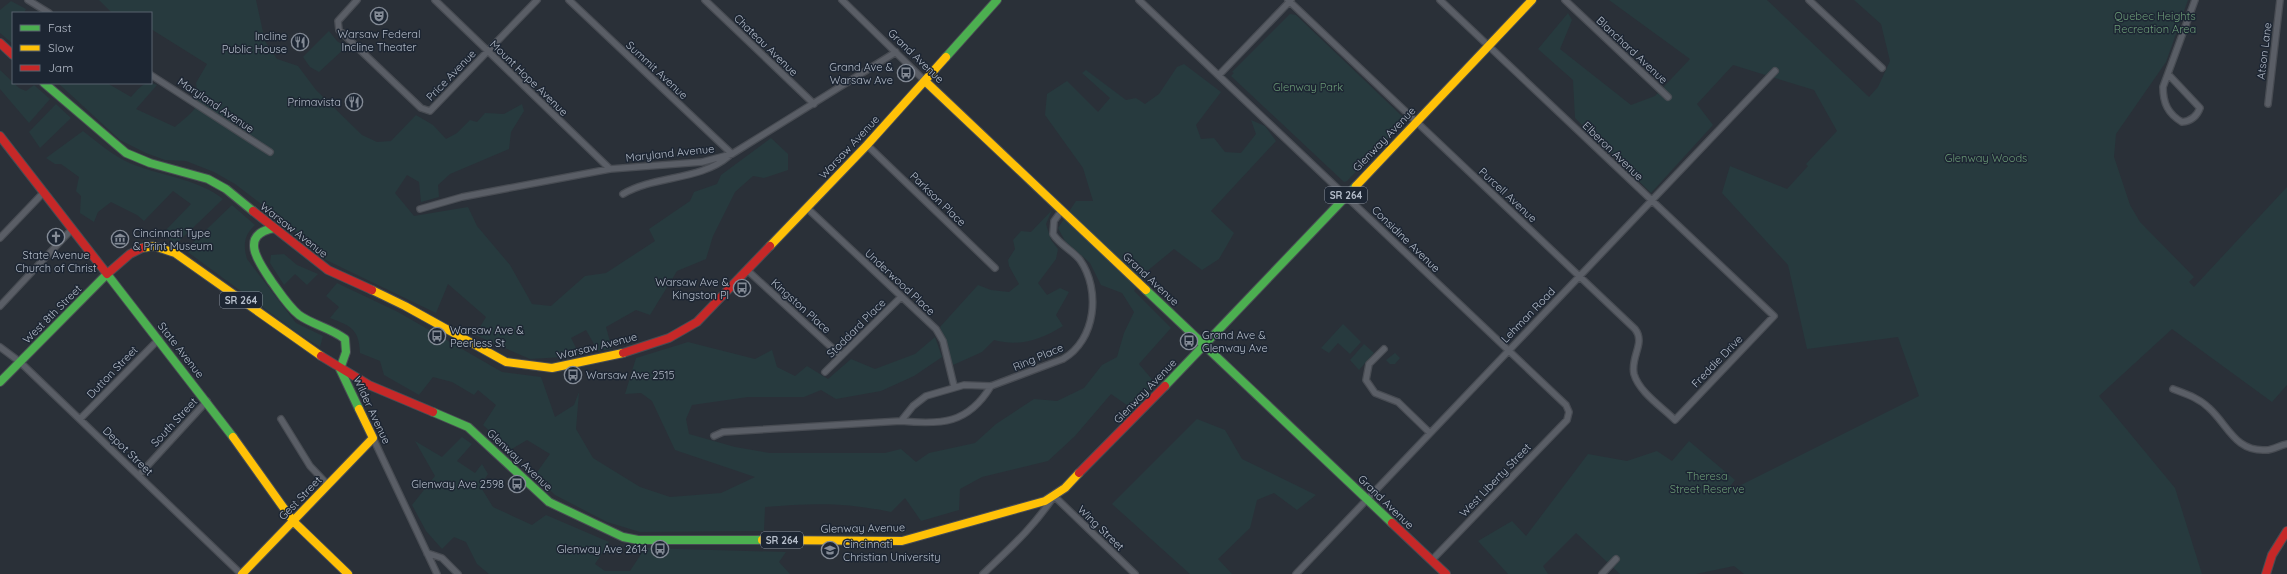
<svg xmlns="http://www.w3.org/2000/svg" width="2287" height="574" font-family="Quicksand,sans-serif">
<style>
.green{fill:#273a3e}
.lines{fill:none;stroke-linecap:round;stroke-linejoin:round}
.street-casing{stroke:#484c53;stroke-width:8}
.fast-casing{stroke:#484c53;stroke-width:10}
.slow-casing{stroke:#484c53;stroke-width:10}
.jam-casing{stroke:#484c53;stroke-width:10}
.street{stroke:#5a5e66;stroke-width:5.5}
.fast{stroke:#4caf50;stroke-width:8}
.slow{stroke:#ffc107;stroke-width:8}
.jam{stroke:#c62828;stroke-width:8}
.labels{text-anchor:middle;stroke-width:3;stroke-linejoin:round;paint-order:stroke}
.shield{fill:#1d2633;stroke:#878f9c;stroke-width:1}
.shield-label{font-size:10px;font-weight:bold;fill:#b4bcc9}
.park-label{font-size:11px;fill:#6b9a76;stroke:#1d2633}
.poi-label{font-size:11px;fill:#b4bcc9;stroke:#1d2633;text-anchor:end}
.street-label{font-size:11px;fill:#b4bcc9;stroke:#1d2633}
</style>
<rect width="100%" height="100%" fill="#2a3038"/>
<path class="green" d="M99 0H256L265 41 277 59 298 66 316 90 362 135 377 142 391 141 416 115 433 125 446 139 457 133 470 120 477 122 485 113 504 114 522 104 524 111 511 132 509 149 450 174 438 185 439 197 421 202 419 182 407 175 395 193 414 216 468 207 477 226 510 265 532 304 551 306 585 276 606 273 655 241 649 229 690 201 694 192 717 184 721 175 771 138 788 154V170L764 178 753 176 735 192 713 236 706 259 677 271 650 315 636 310 606 327 612 349 598 351 586 330 571 338 580 356 530 359 475 335 486 317 448 284 436 313 326 260 285 222 235 184 214 172 186 161 165 160 146 153 120 140 58 83H107L131 97C140 87 145 79 157 85L136 109 175 127C194 110 201 110 196 83L207 64 151 29V13H112Z
M1609 0H1767L1869 97 1878 87 1890 61 1881 24 1854 0H2188L2166 62 2116 134 2114 157 2130 205 2140 222 2194 277 2189 282 2194 287 2287 187V385L2272 402 2172 329 2099 396 2175 488 2202 574H1744L1734 566 1696 574H1620L1576 533 1543 566 1548 574H1508L1478 541 1512 521 1526 536 1588 454 1627 461 1657 451 1672 461 1689 441 1735 480 1725 493 1919 396 1898 337 1807 349 1788 265 1722 193 1730 166 1787 189 1808 166 1806 164 1837 131 1814 90 1733 65 1697 104 1713 125 1651 193 1575 118 1573 80 1538 49 1568 13 1572 20 1560 49 1631 105 1655 96 1690 59Z
M11 1 26 9 24 13H13V44L0 33V10Z
M1290 14 1296 15 1406 120 1347 181 1344 182 1231 76 1234 73 1232 72Z
M329 31 337 41 346 47 319 72 310 67 303 57Z
M1184 64 1221 92 1196 125 1201 139 1214 138 1225 152 1241 153 1256 134 1251 120 1265 126 1276 141 1211 211 1234 233 1219 259 1202 270 1174 249 1146 272 1134 291 1171 328 1139 364 1155 383 1131 408 1111 394 1075 436 1048 461 982 477 960 489 959 510 921 521 905 498 891 512C845 502 811 503 765 507L764 531 640 532 607 522 555 495 535 475 550 454 527 440 510 450 483 425 496 405 478 390 474 395 452 382 433 377 419 395 384 375 380 361 360 353C359 329 351 326 330 318L339 307 326 296 337 283 398 312 502 372 541 377 555 417 574 405 579 392 576 429 593 458 640 487 670 497 721 493 755 477 675 450 652 401 641 393 625 394 636 358 688 342 755 359 772 350 777 367 795 376 807 366 828 379 851 359 875 369 915 354 935 337 942 357 914 376 881 391 836 399 821 390 804 397H748L692 405 686 419 689 434 735 447 770 453H885L901 449 916 462 929 453 975 443 996 424 1034 399 1057 401 1084 388 1102 365 1117 357 1124 333 1134 312 1122 293 1101 285 1090 263 1065 241 1058 228 1076 201H1093L1083 168 1045 115 1047 94 1067 81 1098 112 1110 98 1082 73 1086 70 1126 100 1136 98 1145 104 1159 94 1177 67Z
M0 70 19 88 26 91 34 85 50 99 29 123 0 89Z
M56 104 71 118 40 148 29 132Z
M83 131C101 145 118 160 140 167 168 177 199 180 223 199L176 244 162 234 191 204 173 191 144 221 137 215 111 202 98 212 94 222 80 213 81 196 76 191 79 177 61 164H55L46 158Z
M232 205 255 225C244 235 243 245 247 259L296 323 323 336 320 347 299 334 185 250Z
M1052 210 1046 224 1051 240 1058 249 1056 259 1038 283 1047 295 1060 288 1069 292 1056 315 1063 326C1040 340 1020 347 994 340L982 352 953 365 940 327 978 285 991 290 1009 292 1019 284 1009 266 1008 260 1015 249 1013 240 1021 231 1031 232Z
M284 254 297 265 318 274 307 285 295 274 284 285 270 263 271 255Z
M1343 324 1361 342 1350 354 1338 343 1329 353 1321 348Z
M1364 344 1374 353 1359 370 1350 360Z
M1395 353 1400 358 1395 364H1390L1386 360Z
M1197 419 1225 430 1242 459 1316 495 1297 510 1274 493 1257 500 1250 528 1218 559 1232 574H1190L1112 504Z
M462 437 472 444 457 461 475 473 482 464 488 474 480 486 493 507 532 525 546 515 609 542 595 564 605 571H630L645 548 786 552 779 562 790 574H489L477 564 466 542 454 537 442 549 426 531 412 505 435 476 415 441 442 457Z"/>
<g class="lines">
<defs>
<path id="street" d="M28 0 49 13
M357 0 338 21 339 30 421 108 430 111 537 0
M435 0 610 169
M569 0 732 154
M705 0 814 104
M842 0 925 81
M1139 0 1566 405 1569 412 1567 420 1432 560
M1288 0 1635 329C1646 343 1630 357 1634 374 1639 392 1662 407 1675 420L1774 316 1440 0
M1565 0 1668 97
M1809 0 1882 68
M2168 74 2200 108C2197 116 2191 121 2182 122 2168 114 2163 103 2163 87L2195 0
M151 75 270 152
M1219 75 1291 0
M2268 104 2280 0
M867 145 995 268
M623 194C655 175 700 181 729 156
M807 208 936 329 943 341 954 386
M420 209 462 197 610 169 702 162 732 154 896 52
M0 238 44 192
M747 270 841 356
M0 306 72 229
M0 347 20 362 241 574
M1384 349 1369 364 1366 380 1375 393 1398 402 1429 432
M825 372 901 297
M2173 389C2186 394 2199 398 2209 408 2228 425 2235 452 2266 450 2273 450 2280 445 2287 444
M80 419 159 339
M281 419 310 466 328 485
M901 421C941 425 968 424 991 386
M714 436 723 432 901 421 913 406 926 396 964 385 991 386 1063 359C1096 340 1101 290 1080 260 1072 250 1060 245 1053 234L1054 221 1062 210
M373 438 437 574
M139 475 207 401
M427 553 442 558 458 574
M983 574C1009 549 1034 527 1054 496L1135 574
M1296 574 1775 71
M1602 574 1616 559"/>
<path id="fast" d="M946 57 997 0
M44 83 126 153 150 163 208 179 226 189 253 211
M274 228C238 235 259 263 272 282 280 293 288 306 299 315 313 325 331 328 345 339L346 352 340 369 359 409
M1146 290 1392 523
M0 382 107 274 233 437
M1165 386 1356 186
M433 412 468 427 549 502 623 537 638 540H762"/>
<path id="slow" d="M925 81 1146 290
M1356 186 1532 0
M770 246 867 145 946 57
M142 248 154 246 175 253 321 356
M372 290 405 306 506 362 552 368 623 353
M233 437 293 521 348 574
M762 540 902 541 1045 501 1065 488 1079 473
M242 574 373 438 359 409"/>
<path id="jam" d="M0 43 13 55
M0 136 107 274 130 254 142 248
M253 211 328 270 372 290
M623 353 669 338 697 322 770 246
M321 356 369 385 433 412
M1079 473 1165 386
M1392 523 1446 574
M2266 574 2272 555 2287 531"/>
</defs>
<use href="#street" class="street-casing"/>
<use href="#fast" class="fast-casing"/>
<use href="#slow" class="slow-casing"/>
<use href="#jam" class="jam-casing"/>
<use href="#street" class="street"/>
<use href="#fast" class="fast"/>
<use href="#slow" class="slow"/>
<use href="#jam" class="jam"/>
</g>
<defs>
<symbol id="theatre-ring" viewBox="-11 -11 22 22"><circle r="9.5" fill="#1d2633" stroke="#848b96" stroke-width="1.5"/><path d="M-5-5.5Q0-4 5-5.5V0Q5 5 0 6Q-5 5-5 0ZM-3.3-2.5H-1v1.5H-3.3ZM1-2.5H3.3v1.5H1ZM-2.8 1Q0 5.5 2.8 1Z" fill="#848b96"/></symbol>
<symbol id="restaurant-ring" viewBox="-11 -11 22 22"><circle r="9.5" fill="#1d2633" stroke="#848b96" stroke-width="1.5"/><path d="M-5-6h1v4h1v-4h1v4h1v-4h1v5L-1.5 .5V6h-2V.5L-5-1ZM5-6V6H3V1.5H1.5Q1.5-4 5-6Z" fill="#848b96"/></symbol>
<symbol id="bus-ring" viewBox="-11 -11 22 22"><circle r="9.5" fill="#1d2633" stroke="#848b96" stroke-width="1.5"/><path d="M-5-6H5V4H4V6H2V4H-2V6H-4V4H-5ZM-3.5-4V0h7V-4ZM-3.5 1.2v1.5H-2V1.2ZM2 1.2v1.5H3.5V1.2Z" fill="#848b96"/></symbol>
<symbol id="church-ring" viewBox="-11 -11 22 22"><circle r="9.5" fill="#1d2633" stroke="#848b96" stroke-width="1.5"/><path d="M-1.2-6h2.4v3.5h3.3v2.4h-3.3V6h-2.4V-.1h-3.3v-2.4h3.3Z" fill="#848b96"/></symbol>
<symbol id="museum-ring" viewBox="-11 -11 22 22"><circle r="9.5" fill="#1d2633" stroke="#848b96" stroke-width="1.5"/><path d="M0-6L6-3V-2H-6V-3ZM-5-1h2V3h-2ZM-1-1h2V3h-2ZM3-1h2V3H3ZM-6 4H6V6H-6Z" fill="#848b96"/></symbol>
<symbol id="university-ring" viewBox="-11 -11 22 22"><circle r="9.5" fill="#1d2633" stroke="#848b96" stroke-width="1.5"/><path d="M0-5L7-2L0 1L-7-2ZM-4 1L0 2.5L4 1V4Q0 6-4 4Z" fill="#848b96"/></symbol>
</defs>
<g fill-rule="evenodd">
<use href="#theatre-ring" x="369" y="6" width="20" height="20"/>
<use href="#restaurant-ring" x="290" y="32" width="20" height="20"/>
<use href="#bus-ring" x="896" y="63" width="20" height="20"/>
<use href="#restaurant-ring" x="344" y="92" width="20" height="20"/>
<use href="#church-ring" x="46" y="227" width="20" height="20"/>
<use href="#museum-ring" x="110" y="229" width="20" height="20"/>
<use href="#bus-ring" x="732" y="278" width="20" height="20"/>
<use href="#bus-ring" x="427" y="326" width="20" height="20"/>
<use href="#bus-ring" x="1179" y="331" width="20" height="20"/>
<use href="#bus-ring" x="563" y="365" width="20" height="20"/>
<use href="#bus-ring" x="507" y="474" width="20" height="20"/>
<use href="#bus-ring" x="650" y="539" width="20" height="20"/>
<use href="#university-ring" x="820" y="540" width="20" height="20"/>
</g>
<g class="labels">
<g class="shield">
<rect x="1325" y="187" width="42" height="16" rx="3"/>
<rect x="220" y="292" width="42" height="16" rx="3"/>
<rect x="761" y="532" width="42" height="16" rx="3"/>
</g>
<g class="shield-label">
<text x="1346" y="199">SR 264</text>
<text x="241" y="304">SR 264</text>
<text x="782" y="544">SR 264</text>
</g>
<g class="park-label">
<text x="2155" y="20">Quebec Heights<tspan x="2155" dy="13">Recreation Area</tspan></text>
<text x="1308" y="91">Glenway Park</text>
<text x="1986" y="162">Glenway Woods</text>
<text x="1707" y="480">Theresa<tspan x="1707" dy="13">Street Reserve</tspan></text>
</g>
<g class="poi-label">
<text x="379" y="38" text-anchor="middle">Warsaw Federal<tspan x="379" dy="13">Incline Theater</tspan></text>
<text x="287" y="40">Incline<tspan x="287" dy="13">Public House</tspan></text>
<text x="893" y="71">Grand Ave &amp;<tspan x="893" dy="13">Warsaw Ave</tspan></text>
<text x="341" y="106">Primavista</text>
<text x="133" y="237" text-anchor="start">Cincinnati Type<tspan x="133" dy="13">&amp; Print Museum</tspan></text>
<text x="56" y="259" text-anchor="middle">State Avenue<tspan x="56" dy="13">Church of Christ</tspan></text>
<text x="729" y="286">Warsaw Ave &amp;<tspan x="729" dy="13">Kingston Pl</tspan></text>
<text x="450" y="334" text-anchor="start">Warsaw Ave &amp;<tspan x="450" dy="13">Peerless St</tspan></text>
<text x="1202" y="339" text-anchor="start">Grand Ave &amp;<tspan x="1202" dy="13">Glenway Ave</tspan></text>
<text x="586" y="379" text-anchor="start">Warsaw Ave 2515</text>
<text x="504" y="488">Glenway Ave 2598</text>
<text x="843" y="548" text-anchor="start">Cincinnati<tspan x="843" dy="13">Christian University</tspan></text>
<text x="647" y="553">Glenway Ave 2614</text>
</g>
<g class="street-label">
<text transform="translate(766 45) rotate(44)" y="4">Chateau Avenue</text>
<text transform="translate(1632 50) rotate(43)" y="4">Blanchard Avenue</text>
<text transform="translate(2264 51) rotate(-83)" y="4">Atson Lane</text>
<text transform="translate(916 56) rotate(44)" y="4">Grand Avenue</text>
<text transform="translate(657 70) rotate(43)" y="4">Summit Avenue</text>
<text transform="translate(451 75) rotate(-46)" y="4">Price Avenue</text>
<text transform="translate(529 78) rotate(44)" y="4">Mount Hope Avenue</text>
<text transform="translate(216 105) rotate(34)" y="4">Maryland Avenue</text>
<text transform="translate(1384 139) rotate(-46)" y="4">Glenway Avenue</text>
<text transform="translate(849 147) rotate(-47)" y="4">Warsaw Avenue</text>
<text transform="translate(1613 151) rotate(44)" y="4">Elberon Avenue</text>
<text transform="translate(670 153) rotate(-6)" y="4">Maryland Avenue</text>
<text transform="translate(1508 195) rotate(43)" y="4">Purcell Avenue</text>
<text transform="translate(938 199) rotate(44)" y="4">Parkson Place</text>
<text transform="translate(294 230) rotate(38)" y="4">Warsaw Avenue</text>
<text transform="translate(1406 239) rotate(44)" y="4">Considine Avenue</text>
<text transform="translate(1151 279) rotate(43)" y="4">Grand Avenue</text>
<text transform="translate(900 282) rotate(43)" y="4">Underwood Place</text>
<text transform="translate(801 306) rotate(42)" y="4">Kingston Place</text>
<text transform="translate(52 314) rotate(-45)" y="4">West 8th Street</text>
<text transform="translate(1528 315) rotate(-46)" y="4">Lehman Road</text>
<text transform="translate(856 328) rotate(-45)" y="4">Stoddard Place</text>
<text transform="translate(597 346) rotate(-14)" y="4">Warsaw Avenue</text>
<text transform="translate(181 350) rotate(52)" y="4">State Avenue</text>
<text transform="translate(1038 357) rotate(-23)" y="4">Ring Place</text>
<text transform="translate(1717 361) rotate(-46)" y="4">Freddie Drive</text>
<text transform="translate(112 372) rotate(-46)" y="4">Dutton Street</text>
<text transform="translate(1145 391) rotate(-46)" y="4">Glenway Avenue</text>
<text transform="translate(372 410) rotate(65)" y="4">Wilder Avenue</text>
<text transform="translate(174 422) rotate(-47)" y="4">South Street</text>
<text transform="translate(128 451) rotate(44)" y="4">Depot Street</text>
<text transform="translate(520 460) rotate(43)" y="4">Glenway Avenue</text>
<text transform="translate(1495 480) rotate(-46)" y="4">West Liberty Street</text>
<text transform="translate(300 498) rotate(-46)" y="4">Gest Street</text>
<text transform="translate(1386 502) rotate(44)" y="4">Grand Avenue</text>
<text transform="translate(863 528) rotate(-1)" y="4">Glenway Avenue</text>
<text transform="translate(1101 528) rotate(44)" y="4">Wing Street</text>
</g>
</g>
<rect x="12" y="12" width="140" height="72" fill="#1d2633" stroke="#59626f"/>
<rect x="20" y="25" width="20" height="6" fill="#4caf50" stroke="#59626f"/>
<text x="48" y="32" font-size="12" fill="#b4bcc9">Fast</text>
<rect x="20" y="45" width="20" height="6" fill="#ffc107" stroke="#59626f"/>
<text x="48" y="52" font-size="12" fill="#b4bcc9">Slow</text>
<rect x="20" y="65" width="20" height="6" fill="#c62828" stroke="#59626f"/>
<text x="48" y="72" font-size="12" fill="#b4bcc9">Jam</text>
</svg>
